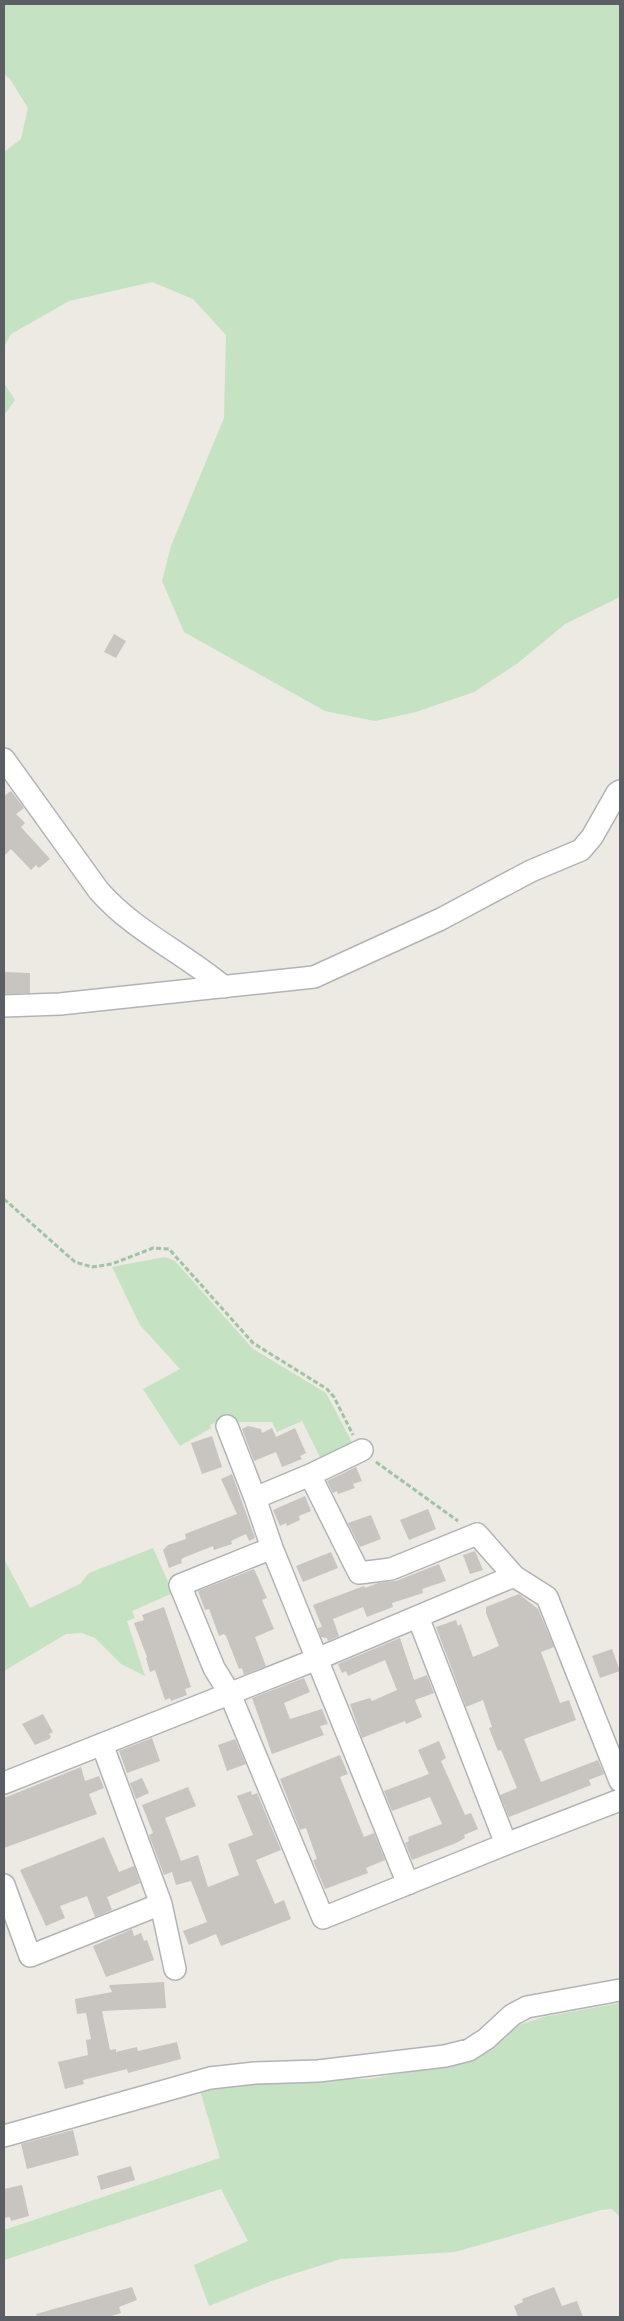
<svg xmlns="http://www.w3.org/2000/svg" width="624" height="2321" font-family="'Space Grotesk',sans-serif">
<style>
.green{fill:#c5e2c2}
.building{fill:#c8c4c0}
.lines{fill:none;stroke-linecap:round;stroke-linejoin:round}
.minor-casing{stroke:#b1b4b7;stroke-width:24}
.path{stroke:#9dc5a3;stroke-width:3;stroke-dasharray:5 2.5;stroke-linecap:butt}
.minor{stroke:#fff;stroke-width:21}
</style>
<rect width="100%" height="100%" fill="#ede9e3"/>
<path class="green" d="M4 4H620V597L565 624 518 663 474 692 416 712 375 721 325 711 184 632 162 581 171 546 224 418 226 335 193 299 152 282 69 301 11 334 4 347V152L21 139 28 108 10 79 4 74Z
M4 383 15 400 5 414H4Z
M165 1257 175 1261 253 1349 326 1393 355 1448 322 1461 302 1421 277 1432 272 1422H237L232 1415 210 1425 211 1428 180 1446 143 1389 180 1369 140 1325 112 1267Z
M153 1548 173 1593 132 1611 135 1618 127 1621 145 1676 121 1664 95 1638 82 1633 66 1634 4 1671V1559L30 1608 80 1584 89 1573Z
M620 2003V2217L612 2209 601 2210 455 2252 341 2259 274 2280 209 2306 194 2265 248 2241 221 2189 4 2260V2230L220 2158 199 2087 261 2079H369L455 2063 516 2026 543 2017Z"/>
<path class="building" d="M114 634 126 641 116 658 104 652Z
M11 791 24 808 16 814 25 823 21 827 50 859 39 868 36 865 31 870 11 849 4 856V796Z
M4 972 30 973V993L4 994Z
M248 1426 261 1429 262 1433 272 1428 276 1437 295 1428 306 1453 300 1456 302 1459 282 1467 276 1452 254 1461 242 1429Z
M212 1436 222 1467 202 1474 191 1443Z
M356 1467 362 1481 353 1484 355 1488 338 1494 337 1491 333 1493 327 1481Z
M232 1474 255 1538 249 1541 246 1534 231 1541 232 1544 214 1550 213 1546 183 1558 181 1560 182 1563 169 1568 163 1550 168 1545 186 1539 185 1534 237 1514 221 1479Z
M305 1496 311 1511 299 1516 300 1520 287 1526 286 1523 280 1526 273 1510Z
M428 1509 436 1529 409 1540 400 1520Z
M371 1515 381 1539 360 1547 348 1523Z
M475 1551 483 1570 470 1574 463 1555Z
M331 1552 338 1568 303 1582 296 1566Z
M439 1564 446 1581 422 1589 423 1593 392 1603 393 1607 367 1617 363 1607 333 1619 339 1636 328 1641 327 1638 321 1637 318 1628 322 1627 313 1605 364 1586 365 1588 378 1583 396 1581Z
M254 1569 267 1598 262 1600 274 1629 255 1637 266 1666 244 1675 242 1668 239 1669 226 1636 224 1634 219 1636 209 1609 205 1610 198 1591Z
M519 1594 538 1609 554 1647 541 1652 560 1703 569 1700 576 1720 524 1739 541 1782 598 1760 604 1774 589 1780 591 1785 509 1817 500 1795 517 1788 501 1750 498 1751 489 1728 492 1727 483 1700 466 1707 436 1627 456 1620 458 1626 461 1624 473 1657 499 1646 486 1613V1607Z
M164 1607 191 1687 185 1689 187 1695 171 1701 170 1698 165 1700 155 1670 150 1672 146 1658 147 1657 134 1623 144 1620 142 1615Z
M400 1638 414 1680 427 1675 434 1693 415 1700 422 1717 406 1724 405 1721 362 1738 350 1704 370 1698 372 1701 397 1690 385 1660 348 1676 346 1671 342 1673 338 1664Z
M612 1649 620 1671 600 1678 592 1656Z
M304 1678 310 1692 284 1703 290 1719 322 1709 328 1724 320 1726 324 1735 272 1754 252 1698Z
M43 1714 53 1732 49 1734 51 1737 49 1739 35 1745 22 1724Z
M152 1738 160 1761 127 1773 119 1751Z
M235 1739 246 1764 227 1771 218 1745Z
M439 1741 446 1758 441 1761 465 1815 471 1813 478 1829 464 1835 465 1838 456 1843 412 1860 405 1843 409 1841 408 1837 442 1824 430 1797 392 1811 384 1791 429 1774 418 1750Z
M340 1755 348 1774 340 1777 364 1837 374 1833 385 1860 366 1868 368 1873 325 1889 313 1860 317 1859 306 1828 300 1830 280 1779Z
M81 1767 85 1781 99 1776 104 1788 89 1794 97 1814 4 1848V1798Z
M142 1778 149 1793 136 1799 130 1783Z
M188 1787 196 1806 165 1818 181 1861 198 1855 208 1887 239 1875 228 1844 253 1835 237 1796 251 1791 252 1795 257 1793 281 1850 256 1860 275 1904 284 1900 291 1919 221 1946 216 1934 189 1945 183 1931 207 1922 191 1881 176 1885 172 1872 164 1875 149 1835 153 1833 142 1805Z
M104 1837 119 1872 134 1866 140 1883 107 1897 112 1910 95 1917 87 1896 60 1906 65 1918 46 1926 20 1870Z
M132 1929 134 1936 141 1933 144 1941 147 1940 154 1960 106 1977 93 1946Z
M164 1982 166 2008 102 2011 110 2050 116 2049V2052L137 2047 138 2051 177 2042 181 2059 128 2073 127 2069 83 2080 84 2084 65 2089 58 2062 88 2055 86 2040 91 2039 86 2013 77 2014 75 1999 112 1992 109 1985Z
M73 2130 79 2155 27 2169 21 2144Z
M131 2166 135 2180 101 2190 97 2176Z
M22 2185 29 2216 11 2221 10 2217 4 2218V2189Z
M132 2287 137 2300 119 2307 121 2313 108 2317H37L36 2314Z
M554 2287 562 2306 577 2301 583 2317H518L514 2306 523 2302 522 2299Z"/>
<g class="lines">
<defs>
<path id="minor" d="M4 759 99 891C134 931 184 953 224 987
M4 1006 60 1004 314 977 441 919 531 871 581 850 592 837 617 793 620 791
M227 1426 255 1498 272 1548 408 1884
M310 1475 362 1450
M255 1498 310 1475 359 1573 391 1569 477 1534 514 1576 547 1597 620 1781
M272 1548 180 1585 214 1668 230 1694 323 1918 506 1844 620 1800
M418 1617 506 1844
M4 1783 317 1659 514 1576
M4 1885 30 1956 161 1904 102 1744
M161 1904 175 1969
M4 2136 210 2078 255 2073 318 2071 445 2056 469 2050 486 2039 512 2015 527 2007 620 1990"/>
</defs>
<use href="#minor" class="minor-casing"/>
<path class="path" d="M4 1199 75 1262 92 1267 112 1264 153 1248 169 1249 253 1343 327 1389 334 1397 353 1435
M376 1462 458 1521"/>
<use href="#minor" class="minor"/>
</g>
<rect width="624" height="2321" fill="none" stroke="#5b5f63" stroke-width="10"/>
</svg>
